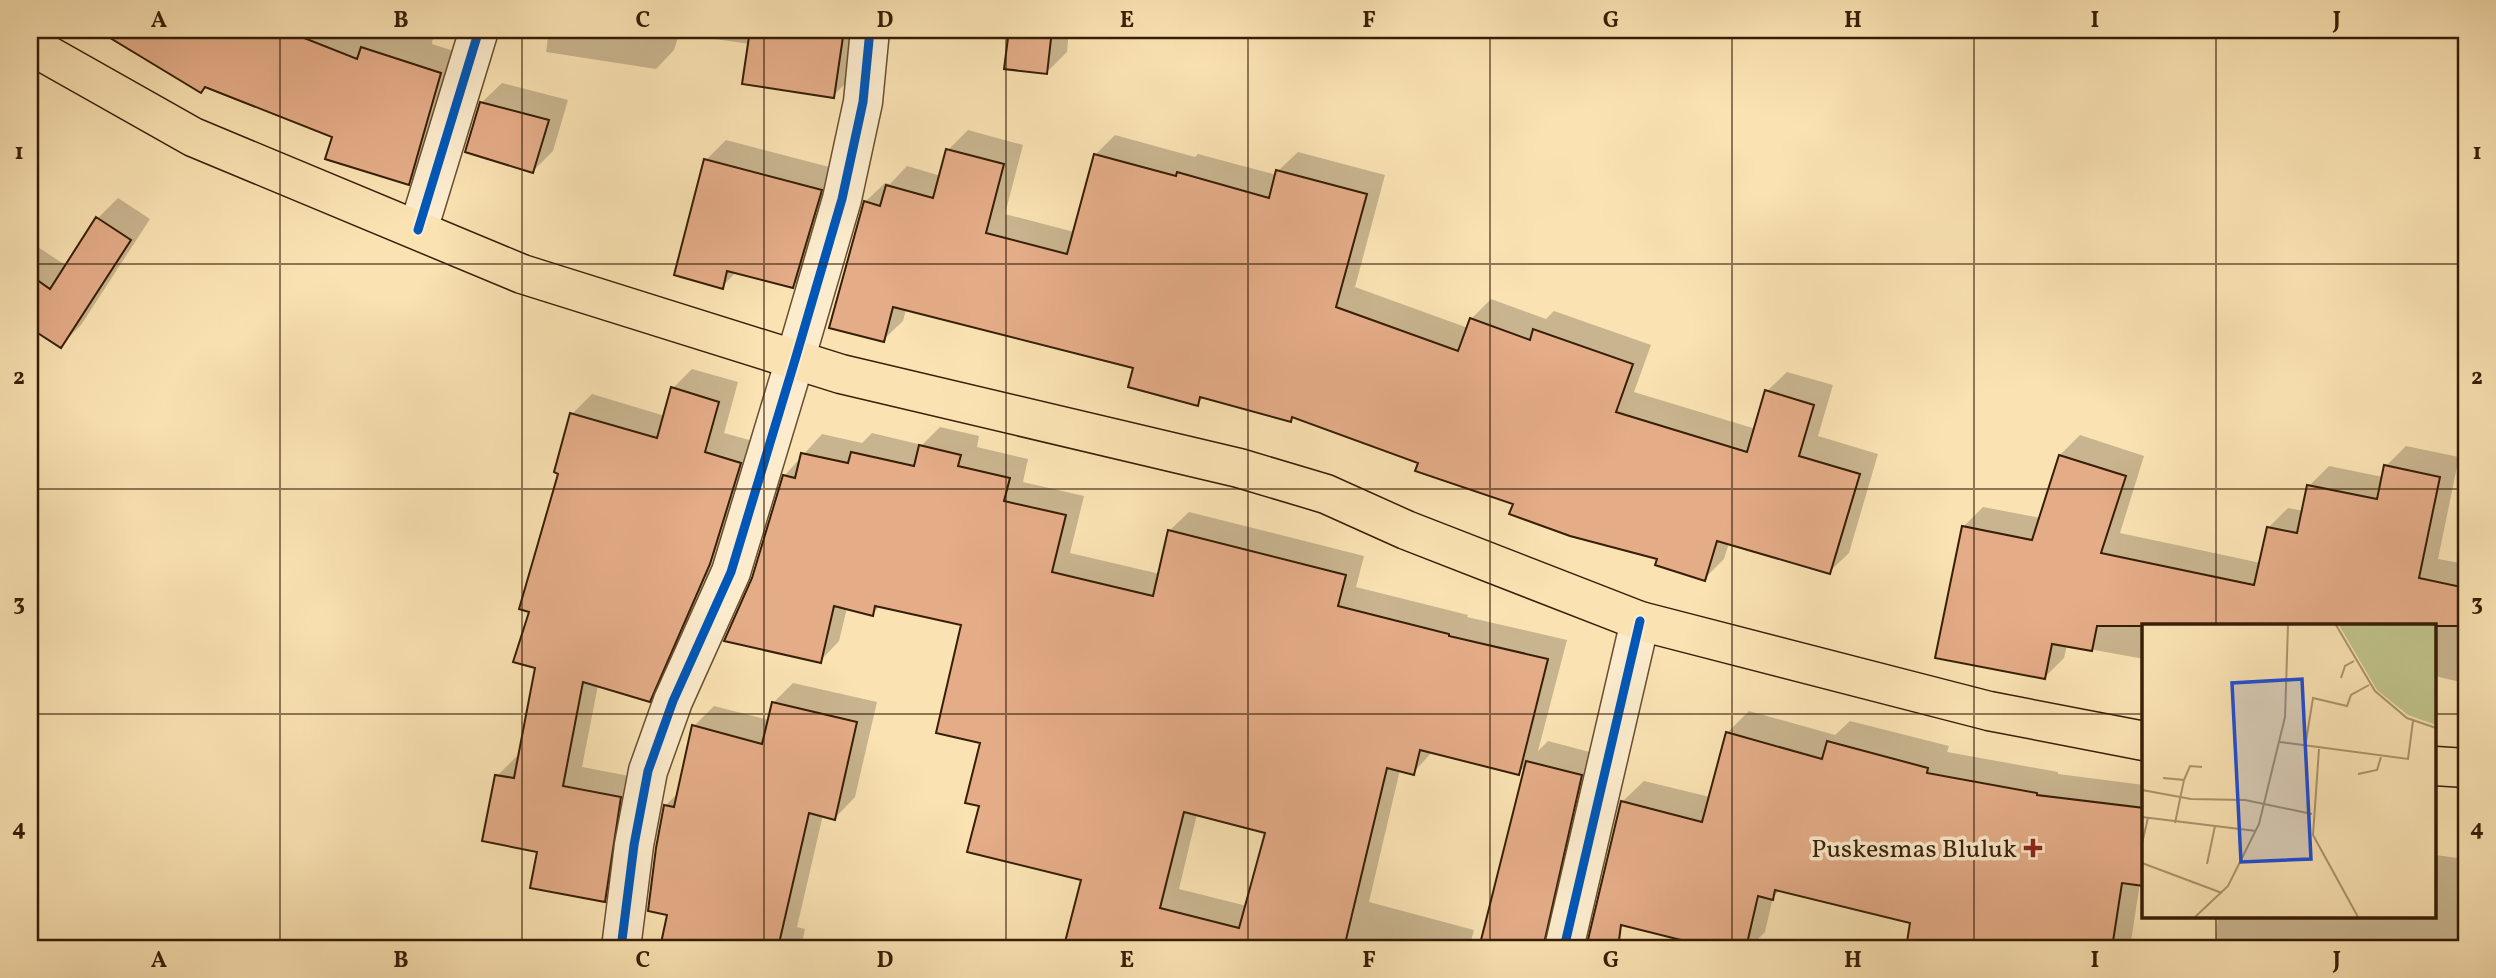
<svg xmlns="http://www.w3.org/2000/svg" width="2496" height="978" font-family="Vollkorn,serif">
<style>
.shadow{fill:#0003;fill-rule:evenodd}
.building{fill:#e4ac87;stroke:#371e06;stroke-width:2;fill-rule:evenodd}
.lines{fill:none;stroke-linecap:round;stroke-linejoin:round}
.minor-casing{stroke:#684f31;stroke-width:41}
.major-casing{stroke:#371e06;stroke-width:41}
.minor{stroke:#fceccd;stroke-width:38}
.major{stroke:#fae2b2;stroke-width:38}
.cycleway-casing{stroke:#fceccd;stroke-width:13}
.cycleway{stroke:#0057b8;stroke-width:9}
.grid{fill:none;stroke:#371e06;stroke-width:2;stroke-opacity:0.55}
.poi-dot{fill:#8f2418;stroke:#fceccd;stroke-width:2.5}
.labels{text-anchor:middle;stroke-width:7;stroke-linejoin:round;paint-order:stroke}
.poi-label{font-size:26px;fill:#371e06;stroke:#fceccd;text-anchor:end}
.inset-road{fill:none;stroke:#ac946d;stroke-width:2}
.view{fill:#1d4ed8;fill-opacity:0.15;stroke:#1d4ed8;stroke-width:3.5}
.inset-edge{fill:none;stroke:#371e06;stroke-width:3.5}
.neatline{fill:none;stroke:#371e06;stroke-width:2.5}
.grid-label{font-size:23px;text-anchor:middle;font-weight:bold;fill:#371e06}
</style>
<rect width="100%" height="100%" fill="#fae2b2"/>
<filter id="stains"><feTurbulence type="fractalNoise" baseFrequency=".00286" numOctaves="4"/><feColorMatrix values="0 0 0 0 .2 0 0 0 0 .09 0 0 0 0 .02 0 0 0 .5 -.17"/></filter>
<radialGradient id="worn" r=".72"><stop offset=".6" stop-color="#630" stop-opacity="0"/><stop offset="1" stop-color="#630" stop-opacity=".3"/></radialGradient>
<path class="shadow" d="M116 30H434L432 44 460 53 428 164 408 183 334 136 138 44Z
M549 30H859L852 77 833 96 750 44 679 34 674 50 656 69 546 52Z
M1010 30H1069L1067 52 1046 73 1006 68Z
M502 83 568 100 553 151 533 171 481 103Z
M968 130 1023 145 1005 214 1074 232 1095 155 1115 135 1195 157 1198 154 1277 175 1278 171 1298 152 1385 175 1355 287 1468 328 1471 319 1491 299 1546 319 1554 311 1651 345 1634 392 1756 429 1767 391 1787 372 1833 385 1818 436 1878 454 1849 553 1829 572 1729 543 1724 559 1704 579 1659 558 1515 503 1420 462 1294 416 1291 420 1205 396 1197 404 1135 367 906 309 903 321 883 340 865 202 885 183 890 184 907 166 941 176 948 150Z
M726 140 841 170 813 266 793 286 737 271 722 287 706 160Z
M118 198 150 219 81 325 60 346 30 325V242L67 266 98 218Z
M692 369 738 382 724 433 760 443 729 543 669 680 649 700 598 685 582 767 640 778 624 881 604 901 539 850 497 776 517 756 520 757 537 667 531 611 572 414 592 394 665 416 673 388Z
M940 427 979 436 977 447 1028 459 1023 482 1084 496 1070 553 1160 574 1169 531 1189 512 1364 556 1356 587 1468 615 1467 617 1567 640 1538 751 1548 741 1601 755 1569 891 1549 911 1527 765 1518 773 1433 751 1413 773 1400 770 1369 902 1474 930 1469 948H1066L1083 879 981 805 983 742 963 623 881 605 872 614 847 608 839 641 820 661 754 579 785 475 822 434 862 443 872 433 922 445ZM1197 814 1267 832 1247 906 1179 889Z
M2080 435 2144 456 2120 533 2261 563 2268 528 2288 508 2304 511 2309 486 2329 466 2383 477 2386 466 2406 446 2459 457 2438 559 2466 564V675L2460 682 2435 676V626H2144V659L2067 645 2064 658 2044 678 1963 527 1983 507 2041 518 2060 455Z
M793 683 877 702 855 797 835 818 823 815 797 927 805 929 801 948H662L669 913 665 806 679 792 694 726 714 706 769 720 773 703Z
M1749 711 1835 735 1850 721 1949 746 1947 752 2058 772V774L2144 785V880L2140 883 2130 948H1908L1912 922 1781 889 1773 897 1765 932 1749 948H1721L1595 917 1622 802 1644 781 1710 797 1727 733Z
M2435 855 2466 859V948H2215L2218 917H2435Z"/>
<path class="building" d="M97 30H284L357 59 361 47 441 73 409 185 325 159 332 137 205 87 201 93Z
M750 30H844L834 98 742 84Z
M1009 30H1052L1047 74 1004 69Z
M480 102 549 120 533 173 465 152Z
M946 149 1004 164 986 233 1067 254 1094 154 1176 176 1177 172 1269 198 1276 170 1367 194 1336 307 1458 351 1470 318 1530 340 1533 329 1633 364 1616 412 1747 452 1765 390 1814 405 1799 456 1860 474 1830 574 1717 541 1705 581 1655 565 1657 559 1570 536 1509 514 1513 504 1415 471 1418 463 1292 417 1291 422 1200 397 1198 406 1128 387 1133 368 893 307 884 342 829 328 864 201 880 206 886 185 933 198Z
M704 159 822 190 793 288 727 271 723 289 674 275Z
M96 217 131 240 61 348 30 328V275L50 289Z
M671 387 719 402 705 452 741 463 710 564 650 702 583 682 563 786 621 797 605 902 530 888 537 852 482 841 495 775 514 778 535 668 513 662 529 612 519 609 558 474 554 472 570 413 657 438Z
M919 445 961 455 958 466 1010 478 1004 501 1066 515 1052 572 1153 596 1168 530 1346 575 1338 606 1449 634V636L1548 659 1519 775 1420 750 1414 775 1387 768 1344 948H1089L1065 942 1081 880 967 852 979 806 965 803 980 743 936 733 961 625 875 606 873 616 834 606 821 663 724 641 752 578 783 475 795 478 801 453 848 463 851 452 914 466ZM1184 812 1265 833 1239 928 1160 908Z
M2059 455 2126 476 2101 553 2254 585 2267 527 2297 533 2307 485 2377 499 2384 465 2440 477 2419 578 2466 588V626H2097L2092 651 2052 644 2045 679 1935 658 1962 526 2032 540Z
M772 702 857 722 835 820 809 813 778 948H660L667 915 648 911 656 848 664 805 674 807 692 725 762 744Z
M1726 732 1822 759 1827 741 1928 768 1927 773 2037 793V795L2144 808V886L2122 883 2112 948H1906L1910 923 1775 890 1773 900 1758 896 1746 948H1713L1621 925 1618 948H1586L1621 801 1702 822Z
M1526 761 1582 775 1543 948H1479Z"/>
<g class="lines">
<defs>
<path id="minor" d="M418 230 479 30
M621 948 634 845 648 771 673 701 731 572 795 360 842 199 863 102 870 30
M1564 948 1640 621"/>
<path id="major" d="M30 45 193 137 522 274 841 374 1239 468 1326 494 1406 530 1640 621 1989 711 2144 741
M2435 766 2466 768"/>
</defs>
<use href="#minor" class="minor-casing"/>
<use href="#major" class="major-casing"/>
<use href="#minor" class="minor"/>
<use href="#major" class="major"/>
<defs>
<path id="cycleway" d="M418 230 479 30
M621 948 634 845 648 771 673 701 731 572 795 360 842 199 863 102 870 30
M1564 948 1640 621"/>
</defs>
<use href="#cycleway" class="cycleway-casing"/>
<use href="#cycleway" class="cycleway"/>
</g>
<path class="grid" d="M280 30V948M522 30V948M764 30V948M1006 30V948M1248 30V948M1490 30V948M1732 30V948M1974 30V948M2216 30V626M30 264H2466M30 489H2466M30 714H2144M2435 714H2466M2216 917V948"/>
<path class="poi-dot" d="M2029.5 837.5h7v7h7v7h-7v7h-7v-7h-7v-7h7z"/>
<g class="labels">
<g class="poi-label">
<text x="2017" y="857">Puskesmas Bluluk</text>
</g>
</g>
<g transform="translate(2142 624)">
<rect width="294" height="294" fill="#fae2b2"/>
<path d="M197 1H294V101L266 91 235 66Z" fill="#c0c38a"/>
<path class="inset-road" d="M194 1 233 67 265 94 294 104M199 54 203 42 212 37M138 118 266 135 271 97M163 123 171 74 205 82 209 71 227 61M177 125 171 211 216 293M216 150 235 146 239 133M21 154 42 156 33 199M42 156 48 142 60 143M0 166 49 175 103 176 170 190M0 193 114 207M0 219 6 194M0 239 80 269M65 240 73 202M53 293 86 262 117 200 143 93 146 1"/>
<path class="view" d="M160 55 169 235 99 238 90 59Z"/>
<rect width="294" height="294" class="inset-edge"/>
</g>
<rect width="2496" height="978" fill="none" stroke="#fae2b2" stroke-width="77"/>
<rect x="38" y="38" width="2420" height="902" class="neatline"/>
<g class="grid-label">
<text x="159" y="27">A</text>
<text x="401" y="27">B</text>
<text x="643" y="27">C</text>
<text x="885" y="27">D</text>
<text x="1127" y="27">E</text>
<text x="1369" y="27">F</text>
<text x="1611" y="27">G</text>
<text x="1853" y="27">H</text>
<text x="2095" y="27">I</text>
<text x="2337" y="27">J</text>
<text x="19" y="159">1</text>
<text x="2477" y="159">1</text>
<text x="19" y="384">2</text>
<text x="2477" y="384">2</text>
<text x="19" y="610">3</text>
<text x="2477" y="610">3</text>
<text x="19" y="835">4</text>
<text x="2477" y="835">4</text>
<text x="159" y="967">A</text>
<text x="401" y="967">B</text>
<text x="643" y="967">C</text>
<text x="885" y="967">D</text>
<text x="1127" y="967">E</text>
<text x="1369" y="967">F</text>
<text x="1611" y="967">G</text>
<text x="1853" y="967">H</text>
<text x="2095" y="967">I</text>
<text x="2337" y="967">J</text>
</g>
<rect width="100%" height="100%" filter="url(#stains)"/>
<rect width="100%" height="100%" fill="url(#worn)"/>
</svg>
